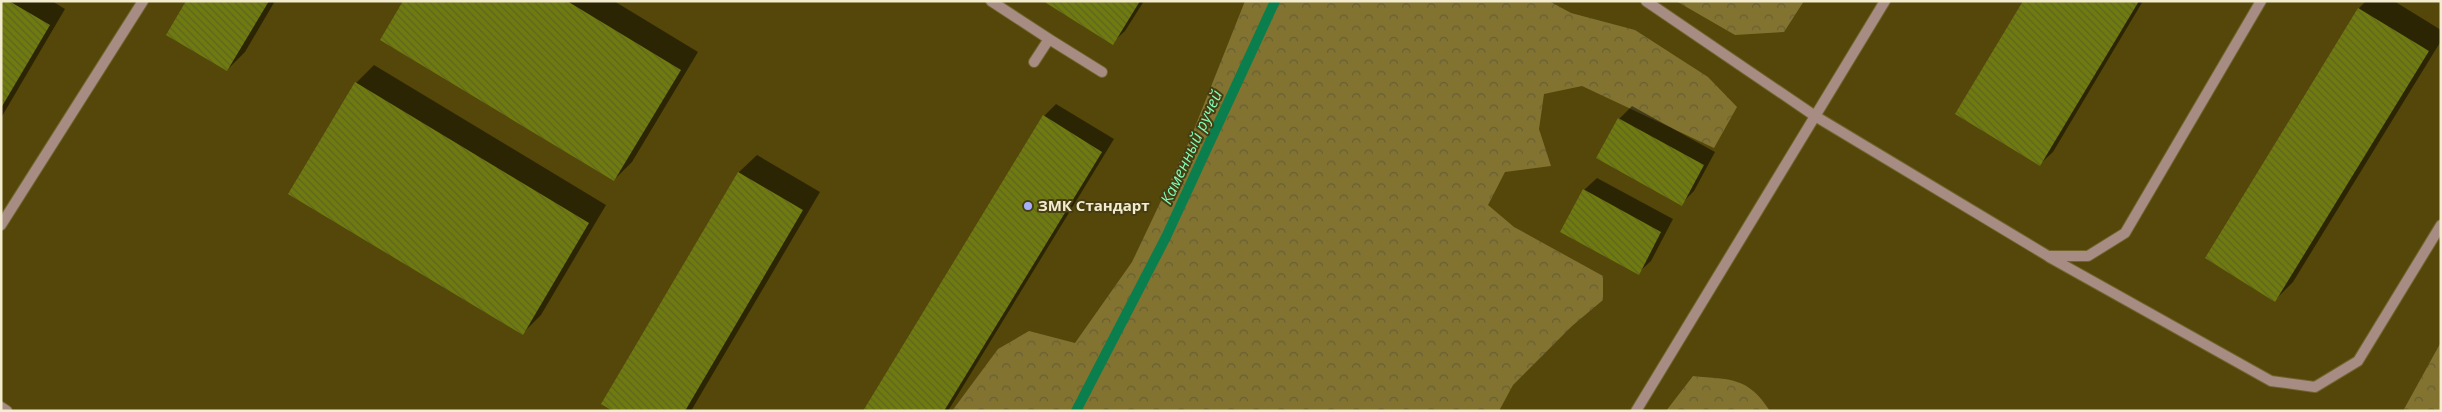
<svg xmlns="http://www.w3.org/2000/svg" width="2442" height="412" font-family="'Open Sans',sans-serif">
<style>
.forest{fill:url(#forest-crowns)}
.shadow{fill:#0007}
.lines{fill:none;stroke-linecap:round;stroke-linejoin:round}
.stream{stroke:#0a7f4d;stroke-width:10}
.building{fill:url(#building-back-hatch)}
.lane-casing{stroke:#71652d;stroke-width:12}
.lane{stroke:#a78c84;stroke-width:10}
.poi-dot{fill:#a5b1fc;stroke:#463d12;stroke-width:2}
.labels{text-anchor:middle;stroke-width:4;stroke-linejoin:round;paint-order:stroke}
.poi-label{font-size:15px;font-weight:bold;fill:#f3eccf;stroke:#463d12;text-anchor:start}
.water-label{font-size:16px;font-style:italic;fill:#7efeb7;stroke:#463d12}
</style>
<defs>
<pattern id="forest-crowns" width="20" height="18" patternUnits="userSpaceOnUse" patternTransform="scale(1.25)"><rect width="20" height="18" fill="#827330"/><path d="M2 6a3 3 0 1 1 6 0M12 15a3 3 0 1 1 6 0" fill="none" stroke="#685f36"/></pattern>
<pattern id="building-back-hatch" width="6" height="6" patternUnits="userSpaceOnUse" patternTransform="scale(1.25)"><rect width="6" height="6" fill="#6f7b0f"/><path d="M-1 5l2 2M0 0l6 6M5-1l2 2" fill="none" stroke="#5e6424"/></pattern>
</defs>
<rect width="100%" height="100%" fill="#544709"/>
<path class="forest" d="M1245 1H1549L1571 13 1635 30 1708 77 1737 107 1714 148 1582 86 1544 94 1539 129 1551 166 1505 172 1488 205 1514 227 1603 276V300L1572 326 1513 385 1499 411H952L998 349 1029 331 1075 343 1132 262 1189 142Z
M1676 1H1804L1784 32 1735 35Z
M2441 342V411H2403Z
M1693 376C1731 380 1747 376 1770 411H1666Z"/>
<path class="shadow" d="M3 1H52L65 9 1 118V5Z
M187 1H275L245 52 227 70Z
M404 1H614L698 52 632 162 614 180Z
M1046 1H1144L1125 31 1112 43Z
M2024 1H2143L2053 152 2040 164Z
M2366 1H2394L2441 30V41L2293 282 2275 300 2206 258 2359 8Z
M374 65 606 205 541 315 523 333 356 83Z
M1056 104 1114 139 948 411H864L1044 116Z
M1632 106 1715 152 1694 191 1681 204 1619 119Z
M757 155 820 192 691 411H615L602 403 739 172Z
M1597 178 1673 219 1651 261 1638 273 1584 190Z"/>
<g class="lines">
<path class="stream" d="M1076 411 1166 237 1275 1"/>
</g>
<path class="building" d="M2 1H9L50 25 1 108Z
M186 1H269L227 71 166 35Z
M403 1H567L681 70 614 181 380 40Z
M1043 1H1140L1113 45Z
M2023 1H2139L2040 166 1955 114Z
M2358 8 2429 51 2275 302 2205 258Z
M355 82 589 223 523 335 288 194Z
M1043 115 1102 152 1013 298 944 411H863Z
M1618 118 1704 165 1682 206 1596 158Z
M738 172 803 210 685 411H613L601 404Z
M1583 189 1661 232 1639 275 1560 232Z"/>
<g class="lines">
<defs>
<path id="lane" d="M991 1 1049 39 1034 62
M1646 1 1815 116 2048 256H2088L2125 233 2261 1
M1049 39 1102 72
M1 225 143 1
M2049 257 2271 381 2315 387 2358 361 2441 225
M1 407 7 411
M1636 411 1885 1"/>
</defs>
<use href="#lane" class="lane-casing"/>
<use href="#lane" class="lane"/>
</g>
<circle class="poi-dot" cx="1028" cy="206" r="5"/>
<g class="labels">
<g class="poi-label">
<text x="1038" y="211">ЗМК Стандарт</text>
</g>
<g class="water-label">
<text transform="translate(1191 147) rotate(-65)" y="6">Каменный ручей</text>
</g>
</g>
<rect width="2442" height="412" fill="none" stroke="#f3eccf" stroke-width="5"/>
</svg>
